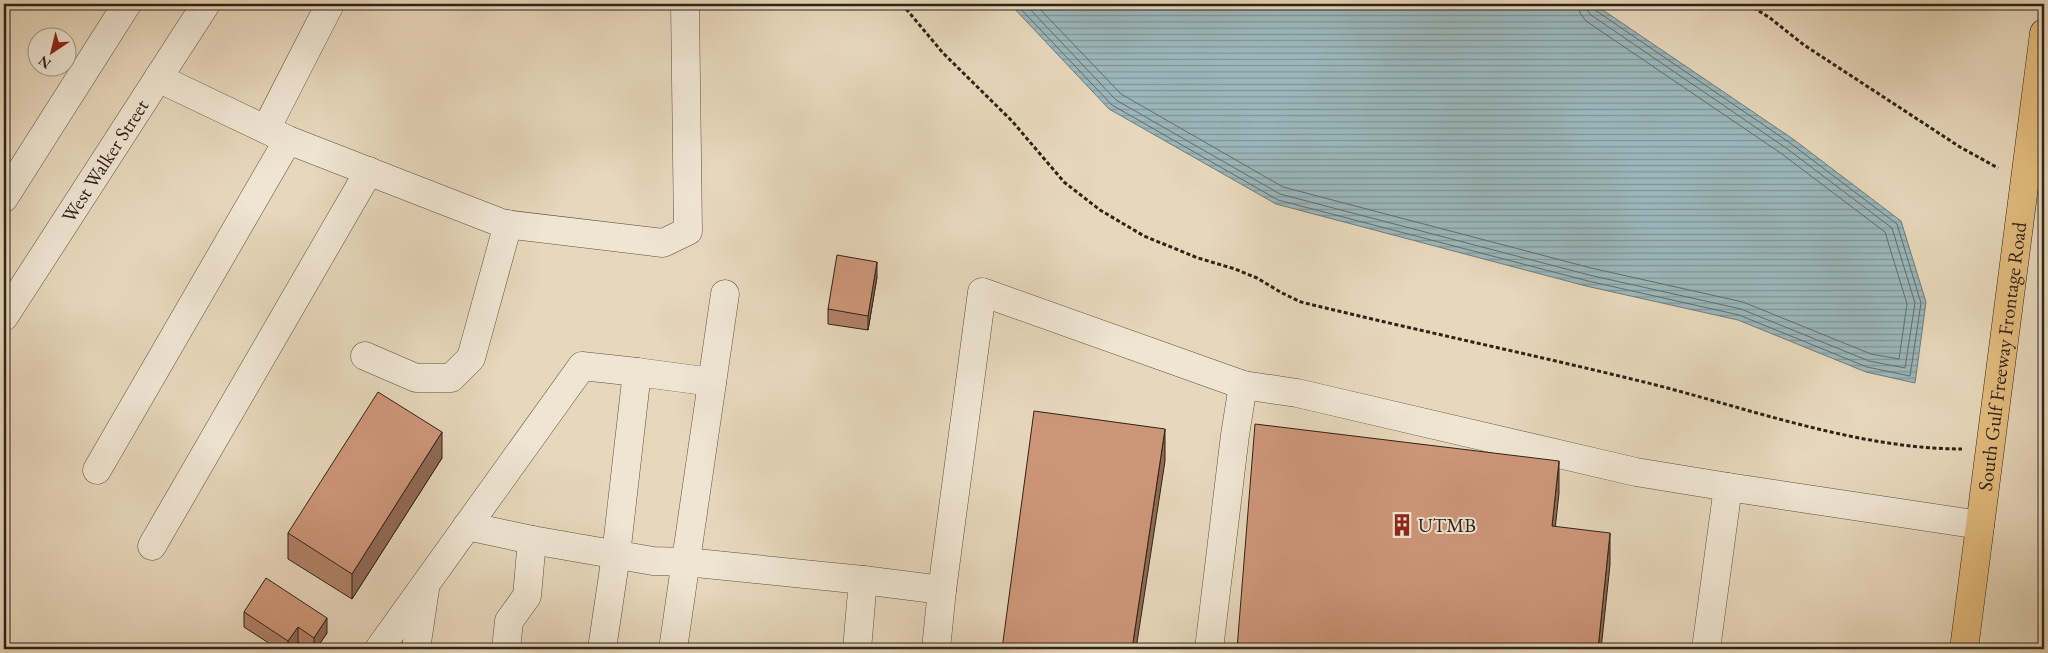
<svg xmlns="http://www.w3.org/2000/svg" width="2048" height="653" font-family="'EB Garamond',serif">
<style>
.water{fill:url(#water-rules);stroke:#6f7c7a}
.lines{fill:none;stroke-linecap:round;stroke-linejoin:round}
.shore{stroke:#646d6a;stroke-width:1}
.minor-casing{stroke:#5c5041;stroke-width:29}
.major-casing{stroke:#2e2318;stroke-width:29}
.path{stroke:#2e2318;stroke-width:3;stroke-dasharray:4 2.5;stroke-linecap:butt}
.minor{stroke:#efe5d3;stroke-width:28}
.major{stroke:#e4bc7e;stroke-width:28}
.wall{fill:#b18168;stroke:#2e2318}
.shaded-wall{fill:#906955;stroke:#2e2318}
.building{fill:#ce9679;stroke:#2e2318}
.labels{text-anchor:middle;stroke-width:4;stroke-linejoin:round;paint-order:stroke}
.street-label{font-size:20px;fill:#2e2318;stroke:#efe5d3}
.poi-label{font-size:20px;fill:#2e2318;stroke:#efe5d3;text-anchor:start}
</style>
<defs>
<pattern id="water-rules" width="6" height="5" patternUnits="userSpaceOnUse" patternTransform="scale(1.25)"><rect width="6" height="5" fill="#9bb7bb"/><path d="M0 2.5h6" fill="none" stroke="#7f9497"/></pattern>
</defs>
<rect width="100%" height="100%" fill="#e7d7bb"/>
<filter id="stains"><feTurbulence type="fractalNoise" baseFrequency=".004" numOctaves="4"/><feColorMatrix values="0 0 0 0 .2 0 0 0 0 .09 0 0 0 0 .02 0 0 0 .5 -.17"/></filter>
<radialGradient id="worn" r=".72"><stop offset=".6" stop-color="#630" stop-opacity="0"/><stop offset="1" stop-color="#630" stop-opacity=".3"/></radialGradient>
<path class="water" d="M1010 4H1594L1793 139 1901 221 1926 302 1915 383 1866 372 1738 320 1586 286 1276 204 1109 109Z"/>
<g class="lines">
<path class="shore" d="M1016 4 1112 105 1278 200 1588 281 1739 315 1867 367 1910 376 1921 303 1897 224 1790 143 1595 10 1592 4
M1025 4 1116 100 1280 194 1589 275 1741 309 1869 361 1905 368 1915 303 1892 228 1786 148 1591 15 1587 10 1586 4
M1035 4 1121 94 1283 187 1591 268 1743 302 1871 354 1899 359 1907 304 1885 232 1782 154 1586 21 1580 13 1578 4"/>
<defs>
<g id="minor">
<path d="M158 78 288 140 504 224 663 243 688 231 685 4"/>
<path d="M266 129 330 4"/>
<path d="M4 198 127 4"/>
<path id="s1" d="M4 317 206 4"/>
<path d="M365 356 416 378H451L471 358 508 224"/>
<path d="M637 372 712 382"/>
<path d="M97 470 288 140"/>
<path d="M467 526 532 540"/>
<path d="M152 546 369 171"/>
<path d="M863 580 942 590 982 292 1243 385"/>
<path d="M379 649 582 366 637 372 616 555 602 649"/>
<path d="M416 649 425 589"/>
<path d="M506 649 509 621 527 596 532 540 653 561 686 562 863 580 857 649"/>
<path d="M673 649 725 294"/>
<path d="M936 649 942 590"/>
<path d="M1209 649 1235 435 1243 385 1297 393 1636 472 1728 487"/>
<path d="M1706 649 1728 487 1980 525"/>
</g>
<g id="major">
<path id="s2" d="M1964 649 2044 33"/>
</g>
</defs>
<use href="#minor" class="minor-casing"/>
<use href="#major" class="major-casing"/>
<path class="path" d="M902 4 943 53 1012 121 1064 182 1100 210 1144 236 1198 258 1235 269 1257 278 1282 293 1301 302C1415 330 1530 354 1644 382 1745 407 1857 449 1962 449
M1748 4 1770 18 1804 45 1960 147 1998 168"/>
<use href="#minor" class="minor"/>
<use href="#major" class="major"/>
</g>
<path class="wall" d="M877 277 868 330 828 324V309Z
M442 458 352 599 288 559V533Z
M244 612 327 633 316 649H309L298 642 293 649H278L244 627Z"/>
<path class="shaded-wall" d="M4 4H13L4 8Z
M877 262V277L868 330V316Z
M1165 429V461L1136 649H1132Z
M442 432V458L352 599V574Z
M1559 461V493L1552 557V526Z
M1610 533V565L1601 649H1598Z
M327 618V633L316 649H314V638Z
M298 627V642L293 649H288V641Z"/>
<path class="building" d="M837 255 877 262 868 316 828 309Z
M378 392 442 432 352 574 288 533Z
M1034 411 1165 429 1132 649H1002Z
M1255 424 1559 461 1552 526 1610 533 1598 649H1237Z
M266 578 327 618 314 638 298 627 288 641 244 612Z"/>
<defs>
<symbol id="building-bare" viewBox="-9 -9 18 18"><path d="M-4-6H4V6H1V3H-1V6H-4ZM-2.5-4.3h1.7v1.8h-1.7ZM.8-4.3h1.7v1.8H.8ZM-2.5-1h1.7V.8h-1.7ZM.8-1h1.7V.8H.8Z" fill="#8f2418" stroke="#efe5d3" stroke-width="2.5" paint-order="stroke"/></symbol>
</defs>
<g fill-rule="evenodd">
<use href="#building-bare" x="1386" y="509" width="32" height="32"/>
</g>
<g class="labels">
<g class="street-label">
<text dy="7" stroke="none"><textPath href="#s1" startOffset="186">West Walker Street</textPath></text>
<text dy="7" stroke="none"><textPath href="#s2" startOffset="295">South Gulf Freeway Frontage Road</textPath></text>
</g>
<g class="poi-label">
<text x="1418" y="532">UTMB</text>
</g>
</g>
<rect width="2048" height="653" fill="none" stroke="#e7d7bb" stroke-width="20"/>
<rect x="5" y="5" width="2038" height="643" fill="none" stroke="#2e2318" stroke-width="2.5"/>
<rect x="10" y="10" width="2028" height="633" fill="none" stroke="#2e2318"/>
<g transform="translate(52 52) rotate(215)"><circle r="24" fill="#efe5d3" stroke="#a29788"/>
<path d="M0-4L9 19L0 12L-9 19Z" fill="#8f2418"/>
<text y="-8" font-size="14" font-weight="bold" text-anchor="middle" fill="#2e2318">N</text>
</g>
<rect width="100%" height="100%" filter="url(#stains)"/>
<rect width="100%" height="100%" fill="url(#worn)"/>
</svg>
